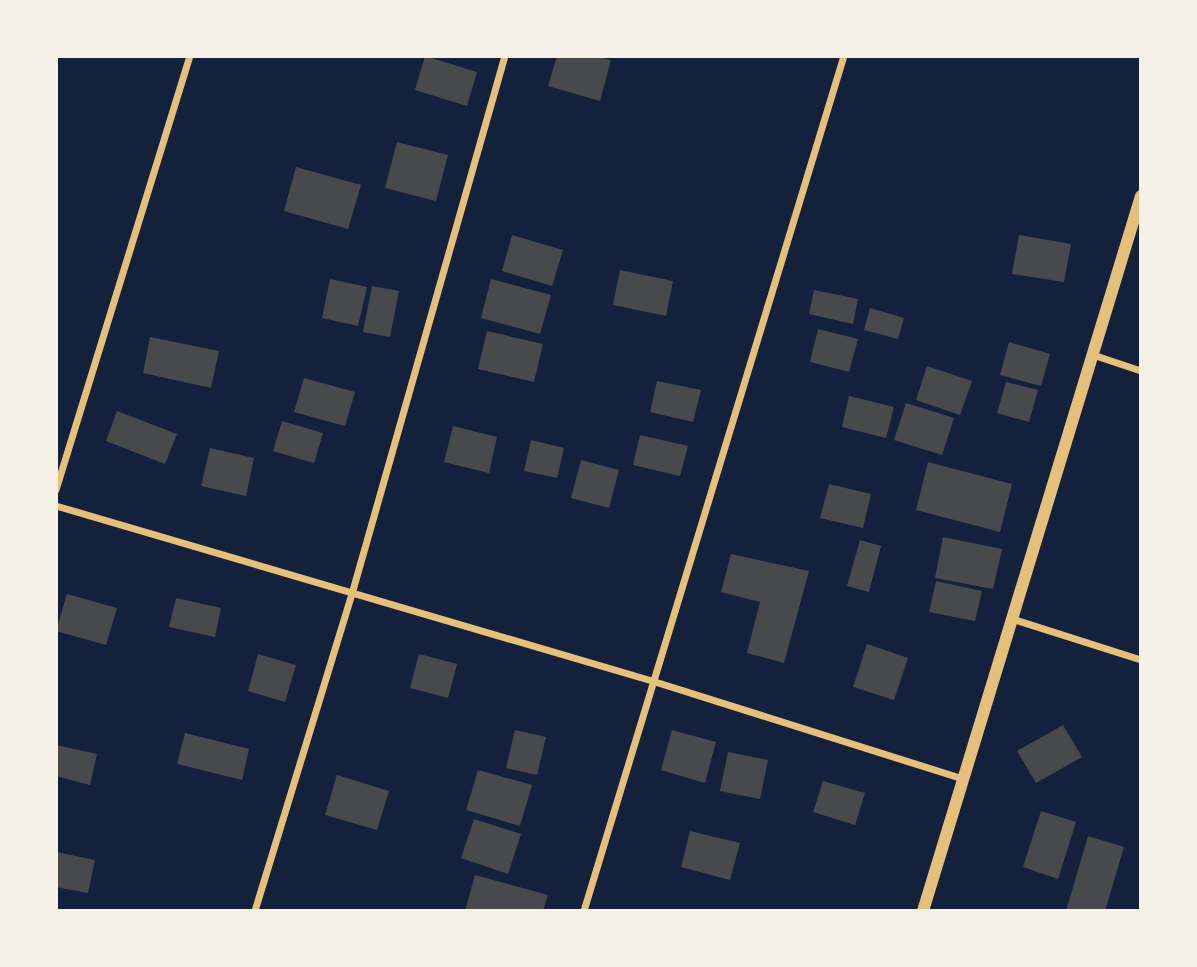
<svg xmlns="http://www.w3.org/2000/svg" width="1197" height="967" font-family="'Space Grotesk',sans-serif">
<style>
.building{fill:#48494c}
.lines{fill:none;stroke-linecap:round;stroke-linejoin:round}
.minor{stroke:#e5c07b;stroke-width:7}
.tertiary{stroke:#e5c07b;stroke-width:12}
</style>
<rect width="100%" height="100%" fill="#14213d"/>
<path class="building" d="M425 56 477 72 467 106 415 90Z
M557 56H595L611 60 600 101 548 86Z
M397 142 448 155 436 201 385 188Z
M296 167 361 185 348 229 284 211Z
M512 235 563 250 552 286 502 271Z
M1019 235 1071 244 1064 282 1012 274Z
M620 270 673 281 666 316 613 305Z
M330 279 367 287 358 326 322 318Z
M491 279 551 295 540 334 481 318Z
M372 286 399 291 390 337 363 332Z
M814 290 858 299 853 324 809 314Z
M870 308 904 318 898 339 864 330Z
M818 329 858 339 849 372 810 362Z
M487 331 543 344 534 382 478 369Z
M150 337 219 351 211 388 143 373Z
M1009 342 1050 354 1041 386 1000 375Z
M927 366 972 381 960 415 916 400Z
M304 378 355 392 345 426 294 412Z
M657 381 701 390 693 422 650 412Z
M1006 382 1038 390 1029 422 997 413Z
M849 396 894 407 886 438 842 427Z
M906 403 954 418 942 455 894 440Z
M117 411 177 434 165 464 106 441Z
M282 421 323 433 314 463 273 451Z
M453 426 497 437 489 473 444 462Z
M640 435 688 446 680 476 633 465Z
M531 440 564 448 557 478 524 471Z
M210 448 254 458 246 496 201 486Z
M581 460 619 470 609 508 571 498Z
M928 462 1012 484 1000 532 916 510Z
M829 484 871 494 863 528 820 518Z
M943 537 1002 549 993 589 935 578Z
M860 540 881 546 869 592 847 586Z
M731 554 809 571 784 663 747 653 760 602 721 592Z
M936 581 982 591 975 621 929 612Z
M67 594 117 608 106 645 56 631Z
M176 598 221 608 215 637 169 627Z
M867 644 908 658 894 700 853 687Z
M258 654 296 665 285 702 248 691Z
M419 654 457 664 448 698 410 688Z
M1063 725 1082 757 1036 783 1017 751Z
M515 730 546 737 537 775 506 768Z
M672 730 716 742 705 783 661 770Z
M185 733 249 749 242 780 177 764Z
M56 745 97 754 90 785 56 776Z
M728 752 768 760 760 799 720 791Z
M478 770 532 785 520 826 466 810Z
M337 775 389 791 377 830 325 815Z
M823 781 865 793 855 825 813 812Z
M1041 811 1076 822 1058 879 1023 867Z
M474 819 521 834 508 874 461 858Z
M690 831 740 843 730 880 681 867Z
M1088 836 1124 847 1105 911H1066Z
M56 852 95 860 88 893 56 887Z
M475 875 548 895 543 911H465Z"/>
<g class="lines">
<path class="minor" d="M1093 355 1141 371
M56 490 190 56
M56 506 652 681 963 779
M1012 619 1141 660
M255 911 352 594 505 56
M584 911 844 56"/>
<path class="tertiary" d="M923 911 1141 196"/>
</g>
<rect width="1197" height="967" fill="none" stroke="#f6f1e7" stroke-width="116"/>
</svg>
